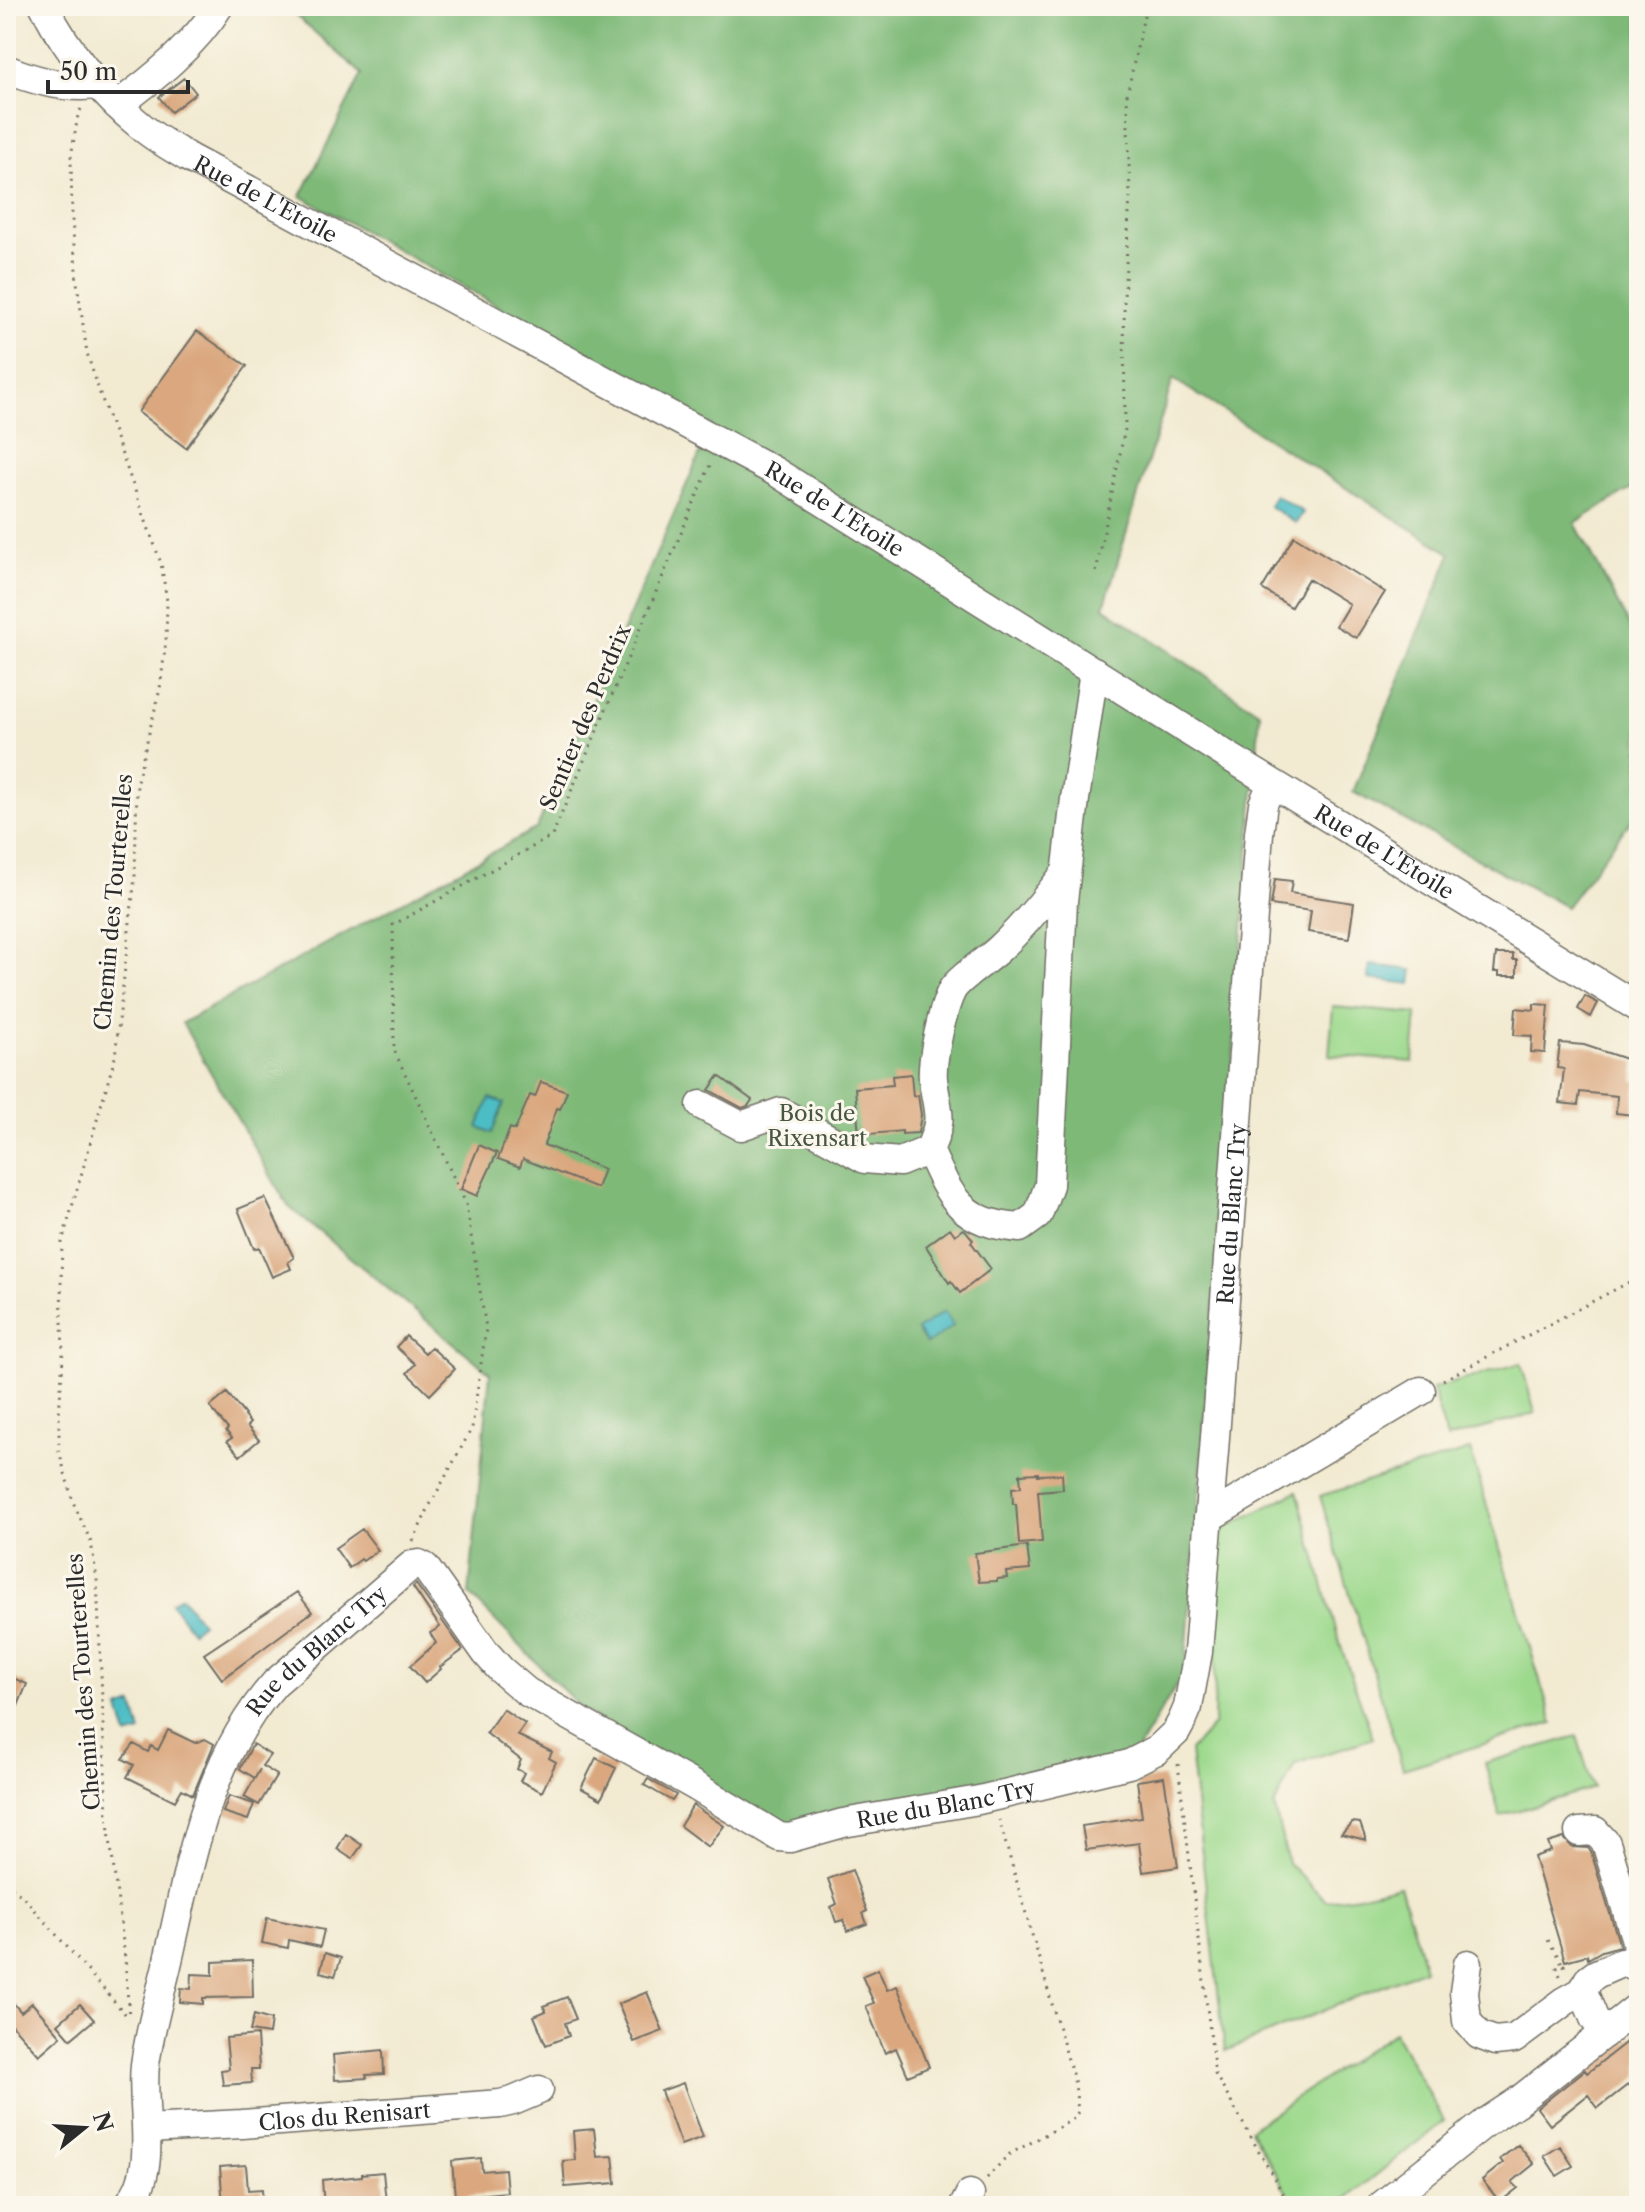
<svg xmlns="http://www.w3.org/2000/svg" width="1645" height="2212" font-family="'Libre Caslon Text',serif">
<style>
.green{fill:#9dd98d;stroke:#64825c;stroke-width:2}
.forest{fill:#7eb978;stroke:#547252;stroke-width:2}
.water{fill:#4ebdc5;stroke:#3c7478;stroke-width:2}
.building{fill:#daa77e}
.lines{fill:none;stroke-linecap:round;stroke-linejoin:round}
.minor-casing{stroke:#716e65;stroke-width:31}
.path{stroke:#716e65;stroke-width:3;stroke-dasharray:2 6;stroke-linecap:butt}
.minor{stroke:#fff;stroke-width:28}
.labels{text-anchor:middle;stroke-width:6;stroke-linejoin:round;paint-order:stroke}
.street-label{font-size:22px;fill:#2b2b2b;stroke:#fbf7ec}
.park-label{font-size:22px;fill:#485644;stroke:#fbf7ec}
</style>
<rect width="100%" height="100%" fill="#fbf7ec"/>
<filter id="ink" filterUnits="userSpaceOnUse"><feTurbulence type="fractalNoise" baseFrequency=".0125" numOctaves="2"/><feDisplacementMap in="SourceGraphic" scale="16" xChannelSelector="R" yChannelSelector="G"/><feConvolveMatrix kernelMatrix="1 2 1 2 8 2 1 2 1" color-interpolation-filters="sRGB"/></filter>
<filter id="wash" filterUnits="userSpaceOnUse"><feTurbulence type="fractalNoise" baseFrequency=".006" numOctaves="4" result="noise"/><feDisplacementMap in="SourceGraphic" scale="32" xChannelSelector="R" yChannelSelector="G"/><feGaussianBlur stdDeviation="1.8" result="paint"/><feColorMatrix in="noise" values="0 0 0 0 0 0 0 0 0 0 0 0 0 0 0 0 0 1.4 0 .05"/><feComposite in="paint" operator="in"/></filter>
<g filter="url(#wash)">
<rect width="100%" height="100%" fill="#f2ead1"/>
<path class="green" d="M1333 1007 1417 1014 1413 1062 1329 1055Z
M1521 1363 1535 1413 1447 1439 1432 1389Z
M1470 1450 1553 1723 1403 1769 1320 1496Z
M1297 1491 1340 1644 1373 1738 1295 1764 1274 1806 1288 1863 1326 1901 1358 1896 1400 1886 1425 1969 1225 2051 1190 1751 1214 1724 1218 1532Z
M1577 1736 1593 1788 1500 1816 1485 1763Z
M1394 2032 1444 2121 1337 2206H1295L1250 2129Z"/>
<path class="forest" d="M285 6H1639V484L1575 523 1639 644V810L1566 907 1353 792 1451 554 1173 379 1104 607 1260 713 1185 1671 1132 1759 767 1837 582 1709 469 1594 490 1373 288 1206 182 1023 537 828 712 426 301 196 362 74Z"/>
<path class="water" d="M1275 495 1303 512 1296 523 1269 506Z
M1370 965 1413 970 1411 984 1368 979Z
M490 1098 504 1103 492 1133 478 1127Z
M944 1312 953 1326 926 1344 917 1330Z
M181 1596 202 1623 192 1631 171 1603Z
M133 1704 141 1732 127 1736 119 1709Z"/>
<g id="blocks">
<path class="building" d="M184 78 196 93 171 112 159 97Z
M197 331 247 366 186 448 138 412Z
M1294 536 1385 592 1356 638 1336 626 1349 604 1308 579 1291 607 1262 589Z
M1275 879 1292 881 1290 893 1354 903 1349 938 1308 932 1311 911 1271 905Z
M1496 954H1513V960H1517V976H1499V972H1494Z
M1585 996 1598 1003 1591 1017 1578 1009Z
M1534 1004 1549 1005 1545 1053 1531 1052 1532 1036 1514 1035 1516 1008 1534 1010Z
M1560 1043 1584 1045 1635 1062 1633 1081H1637L1633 1115 1616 1113 1617 1096 1580 1092 1578 1105 1560 1103 1564 1069 1557 1068Z
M911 1074 913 1096 918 1095 921 1115 918 1133 902 1134V1131L859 1135 855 1088 893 1085 892 1076Z
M719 1076 752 1100 748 1106 742 1108 709 1090Z
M541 1082 567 1091 560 1109 557 1108 544 1145 604 1169 597 1188 523 1159 520 1167 498 1159 510 1128 515 1130 530 1095 535 1097Z
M479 1145 497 1153 477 1196 461 1189Z
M265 1198 294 1258 288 1262 291 1269 272 1277 259 1247 254 1249 238 1209Z
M950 1228 955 1235 963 1229 966 1231 973 1240 971 1242 991 1269 960 1293 951 1281 949 1283 926 1246Z
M406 1336 425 1353 431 1347 455 1369 430 1395 407 1373 415 1364 396 1347Z
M227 1393 245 1415 244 1416 250 1423 247 1426 259 1440 240 1456 227 1441 232 1438 226 1431 228 1429 210 1407Z
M1038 1473V1475L1062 1474 1063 1489 1038 1491 1042 1542 1019 1544 1016 1504H1013L1012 1488 1021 1487 1020 1474Z
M362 1529 378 1550 363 1561 361 1559 349 1568 335 1548Z
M1027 1546 1030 1570 1006 1572 1007 1578 997 1579V1581L979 1582 975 1553Z
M416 1584 463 1650 440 1667 441 1669 425 1683 410 1666 436 1643 430 1633 440 1627 413 1587Z
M297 1592 312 1612 222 1679 204 1654Z
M6 1675 27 1684 6 1734Z
M503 1709 525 1724 517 1735 552 1752 549 1758 556 1762 542 1792 520 1781 524 1773 517 1769 521 1760 486 1733Z
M168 1730 195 1743 205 1739 214 1744 193 1795 182 1789 175 1801 127 1777 134 1765 123 1759 134 1744 148 1752 151 1746 158 1750Z
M253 1744 270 1755 262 1766 277 1775 259 1805 244 1797 260 1769 255 1778 240 1769Z
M596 1758 616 1768 601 1799 581 1788Z
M1164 1777 1178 1867 1143 1872 1139 1843 1086 1850 1082 1826 1142 1817 1137 1781Z
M648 1779 676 1795 672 1801 644 1785Z
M229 1796 254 1804 248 1820 223 1812Z
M693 1805 724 1826 708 1847 680 1826Z
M1352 1822 1360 1823 1366 1840 1341 1834Z
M346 1834 362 1845 352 1859 337 1849Z
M1564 1838 1572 1847 1588 1848 1591 1852 1620 1946 1602 1951 1588 1959 1587 1955 1565 1961 1534 1857 1551 1851 1548 1843Z
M852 1870 867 1911 863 1913 867 1924 848 1931 843 1920 836 1922 831 1907 837 1904 828 1879Z
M267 1918 324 1930 320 1947 289 1940 288 1948 262 1943Z
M325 1953 341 1958 335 1976 320 1972Z
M252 1960 253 1997 203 1998V2004L180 2002 181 1988 191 1989 192 1974 213 1975V1962Z
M878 1969 887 1990 897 1986 929 2067 908 2076 896 2048 885 2053 866 2006 874 2003 862 1976Z
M647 1992 663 2031 634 2042 618 2004Z
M6 1995 21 2012 32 2003 61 2036 39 2055 6 2018Z
M567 1997 576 2019 565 2023 569 2036 546 2045 534 2016 546 2011 543 2006Z
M80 2004 94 2020 71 2039 58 2024Z
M254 2015 271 2020 269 2034 250 2031Z
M1639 2032V2076L1598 2108 1588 2095 1550 2125 1537 2108 1585 2070 1587 2073Z
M257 2035 259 2069H251L252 2083 223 2085 221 2070 229 2069 226 2038Z
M383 2050 384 2074 366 2075 367 2078 335 2080 333 2055Z
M683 2083 703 2137 681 2145 661 2091Z
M594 2129 597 2157 613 2156 616 2183 565 2187 563 2161 575 2160 573 2131Z
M1518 2145 1534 2164 1512 2182 1518 2188 1500 2202 1482 2180 1503 2163 1500 2159Z
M1560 2146 1573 2166 1557 2176 1544 2156Z
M481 2158 482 2171 505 2169 507 2192 455 2197 452 2161Z
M246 2165 248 2190 262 2189 263 2206H223L220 2167Z
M383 2172 386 2202 324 2206 322 2180 362 2176V2174Z"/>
</g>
</g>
<g filter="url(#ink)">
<use href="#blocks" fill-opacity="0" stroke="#716e65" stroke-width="2"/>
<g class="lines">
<defs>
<g id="minor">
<path id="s1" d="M44 6C68 52 101 94 142 127 156 139 173 148 189 158L776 472 1228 756 1639 1008"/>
<path d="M6 69C35 81 66 89 97 85"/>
<path d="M117 105C153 80 196 43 219 6"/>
<path d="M701 1105 741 1126 781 1112 865 1159 900 1162 929 1150C951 1200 962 1223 1020 1228L1038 1215 1049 1185 1063 901 1075 799 1094 671"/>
<path d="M929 1150C945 1115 937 1114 933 1079 931 1060 943 1007 952 990 958 979 987 960 998 950 1024 926 1045 900 1066 872"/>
<path d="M1208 1518 1421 1391"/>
<path d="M1579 1832 1595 1831 1606 1843 1637 1944 1636 1965"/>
<path d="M1468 1964 1464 1992 1467 2021 1479 2035 1495 2041 1514 2039 1565 2001 1583 1991"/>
<path d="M1604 2034 1594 2018 1583 1991 1588 1980 1596 1974 1621 1963 1636 1965 1639 1969"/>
<path id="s2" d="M147 2129 242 2124 500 2104 513 2101 539 2090"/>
<path id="s3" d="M127 2206C160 2171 140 2109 145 2065 150 2027 162 1989 170 1952 191 1858 208 1758 275 1683L412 1565 419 1564 425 1567 486 1653 501 1670 527 1692 695 1786 779 1837 790 1838 843 1823 979 1800 1129 1764 1157 1750 1176 1732 1182 1721 1188 1707 1198 1652 1214 1451 1259 833 1263 804 1272 784"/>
<path d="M964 2206 970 2194"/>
<path d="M1381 2206 1485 2123 1517 2102 1639 2006"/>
</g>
</defs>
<use href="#minor" class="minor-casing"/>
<path class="path" d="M81 109 78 115 71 157 72 219 77 282 87 353 98 388 161 563 167 601 166 641 160 689 137 781 135 877 115 1057 62 1242 61 1282 63 1357 59 1415V1451L73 1502 91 1542 97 1579 107 1815 125 1958 129 2018
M1096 572 1125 429 1124 298 1130 196 1127 95 1146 6
M1443 1380 1639 1277
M413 1541 430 1505 472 1428 486 1328 466 1204 394 1050 393 925 552 836 711 463
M1178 1764 1215 2074 1290 2206
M6 1882 28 1902 127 2016
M1548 1940 1562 1963
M1560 1976 1557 1968 1564 1965 1565 1971
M987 2178 1008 2155 1072 2120 1078 2112 1075 2084 999 1820"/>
<use href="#minor" class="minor"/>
</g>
</g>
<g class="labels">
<g class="street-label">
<text dy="8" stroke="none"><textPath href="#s1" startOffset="300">Rue de L'Etoile</textPath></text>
<text dy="8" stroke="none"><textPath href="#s1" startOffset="948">Rue de L'Etoile</textPath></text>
<text transform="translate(585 717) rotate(-67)" y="8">Sentier des Perdrix</text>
<text dy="8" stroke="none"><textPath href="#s1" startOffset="1596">Rue de L'Etoile</textPath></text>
<text transform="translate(113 902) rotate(-85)" y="8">Chemin des Tourterelles</text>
<text dy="8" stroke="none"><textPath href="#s3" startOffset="2140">Rue du Blanc Try</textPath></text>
<text dy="8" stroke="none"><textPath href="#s3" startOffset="606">Rue du Blanc Try</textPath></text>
<text transform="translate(83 1682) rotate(-94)" y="8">Chemin des Tourterelles</text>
<text dy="8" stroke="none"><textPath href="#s3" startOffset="1372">Rue du Blanc Try</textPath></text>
<text dy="8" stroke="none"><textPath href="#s2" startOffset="198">Clos du Renisart</textPath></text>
</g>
<g class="park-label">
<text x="817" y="1121">Bois de<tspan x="817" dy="25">Rixensart</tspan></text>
</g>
</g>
<rect width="1645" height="2212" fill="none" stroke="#fbf7ec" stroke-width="32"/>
<g transform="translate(84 2128) rotate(72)" stroke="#fbf7ec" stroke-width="6" paint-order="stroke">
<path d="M0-6L14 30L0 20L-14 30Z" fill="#2b2b2b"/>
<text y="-12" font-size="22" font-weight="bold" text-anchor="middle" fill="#2b2b2b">N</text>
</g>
<path d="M48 80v12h140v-12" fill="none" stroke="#2b2b2b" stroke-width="4"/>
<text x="60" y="80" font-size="24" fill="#2b2b2b" stroke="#fbf7ec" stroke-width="6" paint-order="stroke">50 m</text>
</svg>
